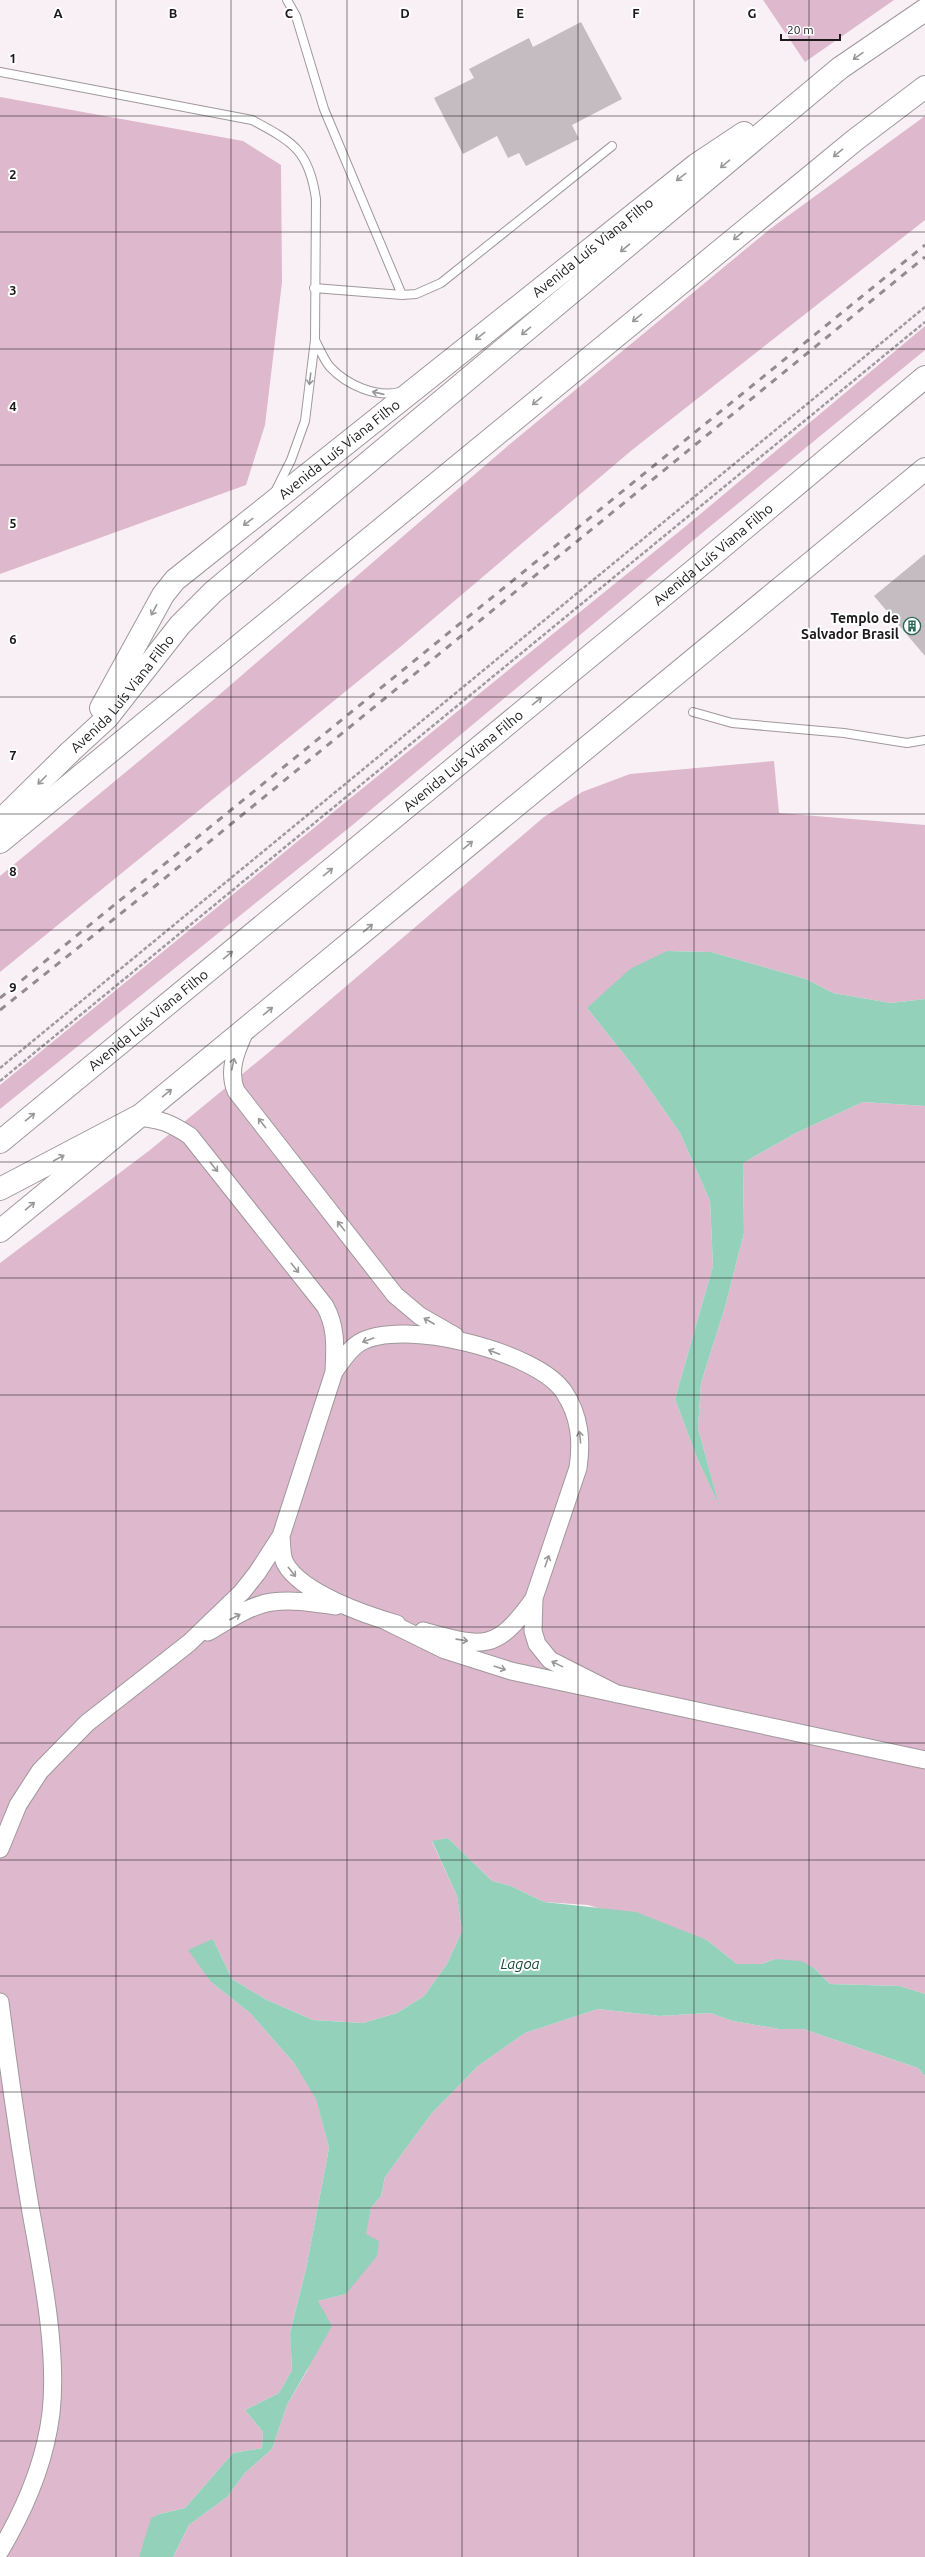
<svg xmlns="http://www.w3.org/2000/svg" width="925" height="2557" font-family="Ubuntu,sans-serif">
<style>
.green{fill:#deb8cd}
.water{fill:#94d1bb}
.building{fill:#c4bcc0}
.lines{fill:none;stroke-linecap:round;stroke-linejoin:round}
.service-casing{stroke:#a0989c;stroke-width:10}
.minor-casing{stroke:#a0989c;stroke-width:19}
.secondary-casing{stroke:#a0989c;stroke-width:24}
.trunk-casing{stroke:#a0989c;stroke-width:24}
.path{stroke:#a19a9e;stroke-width:2.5;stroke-dasharray:4 2;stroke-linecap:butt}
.service{stroke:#fff;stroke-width:8}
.minor{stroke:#fff;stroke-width:17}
.secondary{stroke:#fff;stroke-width:22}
.trunk{stroke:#fff;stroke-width:22}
.rail{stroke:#928c8f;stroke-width:3;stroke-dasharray:7 7;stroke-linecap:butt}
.oneway{stroke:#999899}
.grid{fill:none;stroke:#1d1a1c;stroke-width:1;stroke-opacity:0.55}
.labels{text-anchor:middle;stroke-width:4;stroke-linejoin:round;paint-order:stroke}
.street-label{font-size:14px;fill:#1d1a1c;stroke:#fff}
.poi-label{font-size:14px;font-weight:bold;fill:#1d1a1c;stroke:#fff;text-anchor:end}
.water-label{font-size:15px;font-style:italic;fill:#194b3c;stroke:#fff}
.grid-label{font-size:13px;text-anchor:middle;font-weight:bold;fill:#1d1a1c;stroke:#fff;stroke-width:4;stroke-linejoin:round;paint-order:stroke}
</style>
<rect width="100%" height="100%" fill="#f9f0f5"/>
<path class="green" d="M763 0H894L805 62Z
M0 97 243 141 281 165 282 282 265 425 246 485 0 574Z
M925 116V220L632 450 399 648 0 972V876L219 695 510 444 770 229Z
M925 326V350L696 538 355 823 0 1109V1085L342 805 686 526Z
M774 761 779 813 925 825V999L891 1003 833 993 806 979 711 952 667 951 587 1008 634 1067 680 1133 710 1201 713 1266 675 1399 697 1458 718 1502 698 1428 701 1383 725 1307 744 1233 743 1163 796 1133 863 1102 925 1106V1994L900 1986 830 1984 814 1968 775 1959 761 1964H737L707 1940 588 1905 544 1902 511 1886 492 1881 448 1838 432 1842 457 1896 462 1931 447 1964 424 1996 397 2013 363 2023 313 2020 267 2000 232 1979 213 1939 211 1982 250 2013 294 2063 316 2098 329 2148 306 2269 290 2333 292 2370 279 2393 245 2410 263 2432 262 2448 233 2453 185 2508 160 2514 139 2557H0V1263L150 1150 268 1053 544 817 582 792 630 774Z
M598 2009 660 2016 710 2013 733 2021 779 2029H803L918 2068 925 2076V2557H173L189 2525 227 2497 245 2473 272 2449 287 2405 308 2369 318 2301 346 2294 365 2234 371 2208 381 2196 385 2177 432 2113 478 2066 525 2033Z"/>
<path class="water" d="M667 951 711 952 806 979 833 993 891 1003 925 999V1106L863 1102 796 1133 743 1163 744 1233 725 1307 701 1383 698 1428 719 1505 697 1458 675 1399 713 1266 710 1201 680 1133 634 1067 587 1008 630 969Z
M448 1838 492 1881 511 1886 544 1902 636 1912 707 1940 737 1964H761L775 1959 801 1961 814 1968 830 1984 900 1986 925 1994V2076L918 2068 803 2029H779L733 2021 710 2013 660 2016 598 2009 525 2033 478 2066 432 2113 385 2177 381 2196 371 2208 366 2234 379 2241 377 2256 346 2294 318 2301 332 2326 287 2405 272 2449 245 2473 227 2497 189 2525 173 2557H139L151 2518 160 2514 185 2508 233 2453 262 2448 263 2432 245 2410 279 2393 292 2370 290 2333 306 2269 329 2148 316 2099 294 2063 250 2013 211 1982 188 1950 213 1939 232 1979 267 2000 313 2020 363 2023 397 2013 424 1996 447 1964 462 1931 457 1896 432 1841Z"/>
<path class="building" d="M581 22 622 99 572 125 579 139 526 166 519 153 508 158 497 136 463 154 434 98 474 78 469 69 529 38 533 47Z
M925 554V656L874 596Z"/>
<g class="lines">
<defs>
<path id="service" d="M287 0 296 16 324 109 402 295
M0 72 252 120C293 142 309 150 316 199L315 340 305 421 291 460 275 492
M314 288 402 295 416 294 441 283 612 146
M315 340C319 348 324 360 330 367 347 385 376 398 400 392
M693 712 732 723 844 733 907 743 925 740"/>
<path id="minor" d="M246 1029C237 1049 227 1069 236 1091L395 1295 420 1316 455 1336
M137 1117C160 1119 171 1123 190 1136L325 1306C337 1328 335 1348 334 1372
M281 1536C282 1545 281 1555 285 1563 301 1593 366 1615 397 1624
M386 1621 445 1650 511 1671 925 1760
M423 1631C482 1647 495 1653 533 1600
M208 1632C227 1621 250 1605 272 1602 294 1599 315 1603 336 1606
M0 1849 18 1805 40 1771 87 1723 189 1643 242 1592 257 1573 281 1536 334 1372C341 1362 348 1350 359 1343 402 1317 538 1352 564 1392 580 1416 582 1441 578 1468L534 1598 533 1631 537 1644 550 1660 617 1694
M0 2002C9 2072 19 2142 31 2212 42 2273 58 2352 51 2413 45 2463 25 2509 0 2551"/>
<g id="secondary">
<path id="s1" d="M101 708 163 595 175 580 696 165 744 133"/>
<path id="s2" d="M69 753 107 718 180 625 213 592 840 68 925 10"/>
<path d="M0 1231 925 469"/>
</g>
<g id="trunk">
<path d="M0 821 69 753"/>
<path d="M0 842 855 140 925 87"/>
<path id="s3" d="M0 1142 709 558 925 377"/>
<path d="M0 1189 137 1117"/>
</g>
</defs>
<use href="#service" class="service-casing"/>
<use href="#minor" class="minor-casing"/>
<use href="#secondary" class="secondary-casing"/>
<use href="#trunk" class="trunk-casing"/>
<path class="path" d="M0 1068 925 307
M0 1081 925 322"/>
<use href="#service" class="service"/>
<use href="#minor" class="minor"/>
<use href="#secondary" class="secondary"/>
<use href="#trunk" class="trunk"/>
<path class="rail" d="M0 998 925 245
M0 1010 154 887 925 257"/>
</g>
<defs><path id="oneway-shaft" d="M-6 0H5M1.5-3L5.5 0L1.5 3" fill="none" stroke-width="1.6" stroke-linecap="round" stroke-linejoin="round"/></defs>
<g class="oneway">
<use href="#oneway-shaft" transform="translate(858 56) rotate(145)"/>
<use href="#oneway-shaft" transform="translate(838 153) rotate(141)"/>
<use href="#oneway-shaft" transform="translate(725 164) rotate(140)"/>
<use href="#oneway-shaft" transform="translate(681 177) rotate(142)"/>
<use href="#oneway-shaft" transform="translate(738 236) rotate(141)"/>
<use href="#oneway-shaft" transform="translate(625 248) rotate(140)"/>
<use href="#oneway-shaft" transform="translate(637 318) rotate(141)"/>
<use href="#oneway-shaft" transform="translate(526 331) rotate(140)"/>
<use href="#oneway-shaft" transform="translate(480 336) rotate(142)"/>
<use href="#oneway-shaft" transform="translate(310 379) rotate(97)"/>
<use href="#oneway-shaft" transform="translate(378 393) rotate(-167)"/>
<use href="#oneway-shaft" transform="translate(537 401) rotate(141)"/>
<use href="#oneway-shaft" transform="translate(248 522) rotate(143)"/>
<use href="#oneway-shaft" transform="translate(154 610) rotate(118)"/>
<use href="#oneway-shaft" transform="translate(537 701) rotate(-39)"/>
<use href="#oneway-shaft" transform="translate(42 780) rotate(135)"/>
<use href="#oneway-shaft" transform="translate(468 845) rotate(-40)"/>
<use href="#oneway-shaft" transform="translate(328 872) rotate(-39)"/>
<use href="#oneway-shaft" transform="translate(368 928) rotate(-40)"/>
<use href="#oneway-shaft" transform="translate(228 955) rotate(-39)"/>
<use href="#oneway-shaft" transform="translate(268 1011) rotate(-40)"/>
<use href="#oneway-shaft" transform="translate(233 1064) rotate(-79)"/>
<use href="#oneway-shaft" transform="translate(167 1093) rotate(-39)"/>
<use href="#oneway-shaft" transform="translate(30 1117) rotate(-39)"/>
<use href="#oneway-shaft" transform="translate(262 1123) rotate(-128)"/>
<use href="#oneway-shaft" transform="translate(59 1158) rotate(-28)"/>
<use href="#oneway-shaft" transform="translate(214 1167) rotate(51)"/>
<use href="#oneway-shaft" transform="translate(30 1206) rotate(-40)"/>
<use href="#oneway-shaft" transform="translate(341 1226) rotate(-128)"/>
<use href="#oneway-shaft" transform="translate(295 1268) rotate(51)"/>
<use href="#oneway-shaft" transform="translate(429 1321) rotate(-150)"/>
<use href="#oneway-shaft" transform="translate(368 1340) rotate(160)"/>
<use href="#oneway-shaft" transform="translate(494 1352) rotate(-159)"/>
<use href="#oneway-shaft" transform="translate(580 1437) rotate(-96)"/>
<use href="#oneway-shaft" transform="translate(547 1561) rotate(-71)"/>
<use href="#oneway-shaft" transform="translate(292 1572) rotate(52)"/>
<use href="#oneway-shaft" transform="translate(235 1617) rotate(-27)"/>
<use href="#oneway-shaft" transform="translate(462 1640) rotate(8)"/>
<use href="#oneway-shaft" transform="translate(557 1664) rotate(-154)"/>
<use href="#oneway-shaft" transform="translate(500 1668) rotate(18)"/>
</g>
<path class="grid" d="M116 0V2557M231 0V2557M347 0V2557M462 0V2557M578 0V2557M694 0V2557M809 0V2557M0 116H925M0 232H925M0 349H925M0 465H925M0 581H925M0 697H925M0 814H925M0 930H925M0 1046H925M0 1162H925M0 1278H925M0 1395H925M0 1511H925M0 1627H925M0 1743H925M0 1860H925M0 1976H925M0 2092H925M0 2208H925M0 2325H925M0 2441H925"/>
<defs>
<symbol id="building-ring" viewBox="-11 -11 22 22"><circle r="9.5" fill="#fff" stroke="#2b6956" stroke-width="1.5"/><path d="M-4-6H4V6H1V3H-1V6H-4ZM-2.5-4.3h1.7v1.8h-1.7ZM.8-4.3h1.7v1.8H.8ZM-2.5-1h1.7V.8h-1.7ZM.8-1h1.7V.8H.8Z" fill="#2b6956"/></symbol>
</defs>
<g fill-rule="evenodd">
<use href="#building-ring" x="902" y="616" width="20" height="20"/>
</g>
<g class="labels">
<g class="street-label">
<text dy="5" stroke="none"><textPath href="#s1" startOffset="682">Avenida Luís Viana Filho</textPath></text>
<text dy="5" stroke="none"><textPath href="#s1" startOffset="358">Avenida Luís Viana Filho</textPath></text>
<text dy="5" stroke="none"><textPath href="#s3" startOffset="924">Avenida Luís Viana Filho</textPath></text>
<text dy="5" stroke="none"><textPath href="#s2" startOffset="80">Avenida Luís Viana Filho</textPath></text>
<text dy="5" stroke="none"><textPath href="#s3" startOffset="600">Avenida Luís Viana Filho</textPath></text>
<text dy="5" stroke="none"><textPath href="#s3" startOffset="192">Avenida Luís Viana Filho</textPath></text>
</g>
<g class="poi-label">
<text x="899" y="623">Templo de<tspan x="899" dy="16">Salvador Brasil</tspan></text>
</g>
<g class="water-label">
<text x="520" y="1969">Lagoa</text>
</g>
</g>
<g class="grid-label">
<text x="58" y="18">A</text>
<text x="173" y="18">B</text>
<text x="289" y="18">C</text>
<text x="405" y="18">D</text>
<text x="520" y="18">E</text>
<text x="636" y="18">F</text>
<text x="752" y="18">G</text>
<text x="13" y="63">1</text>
<text x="13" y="179">2</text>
<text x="13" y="295">3</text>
<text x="13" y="411">4</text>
<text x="13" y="528">5</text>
<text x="13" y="644">6</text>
<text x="13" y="760">7</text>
<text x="13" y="876">8</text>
<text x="13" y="992">9</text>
</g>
<path d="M781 34v6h59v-6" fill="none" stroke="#1d1a1c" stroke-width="2"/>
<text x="787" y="34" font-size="12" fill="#1d1a1c" stroke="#ffffff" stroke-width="3" paint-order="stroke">20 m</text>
</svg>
